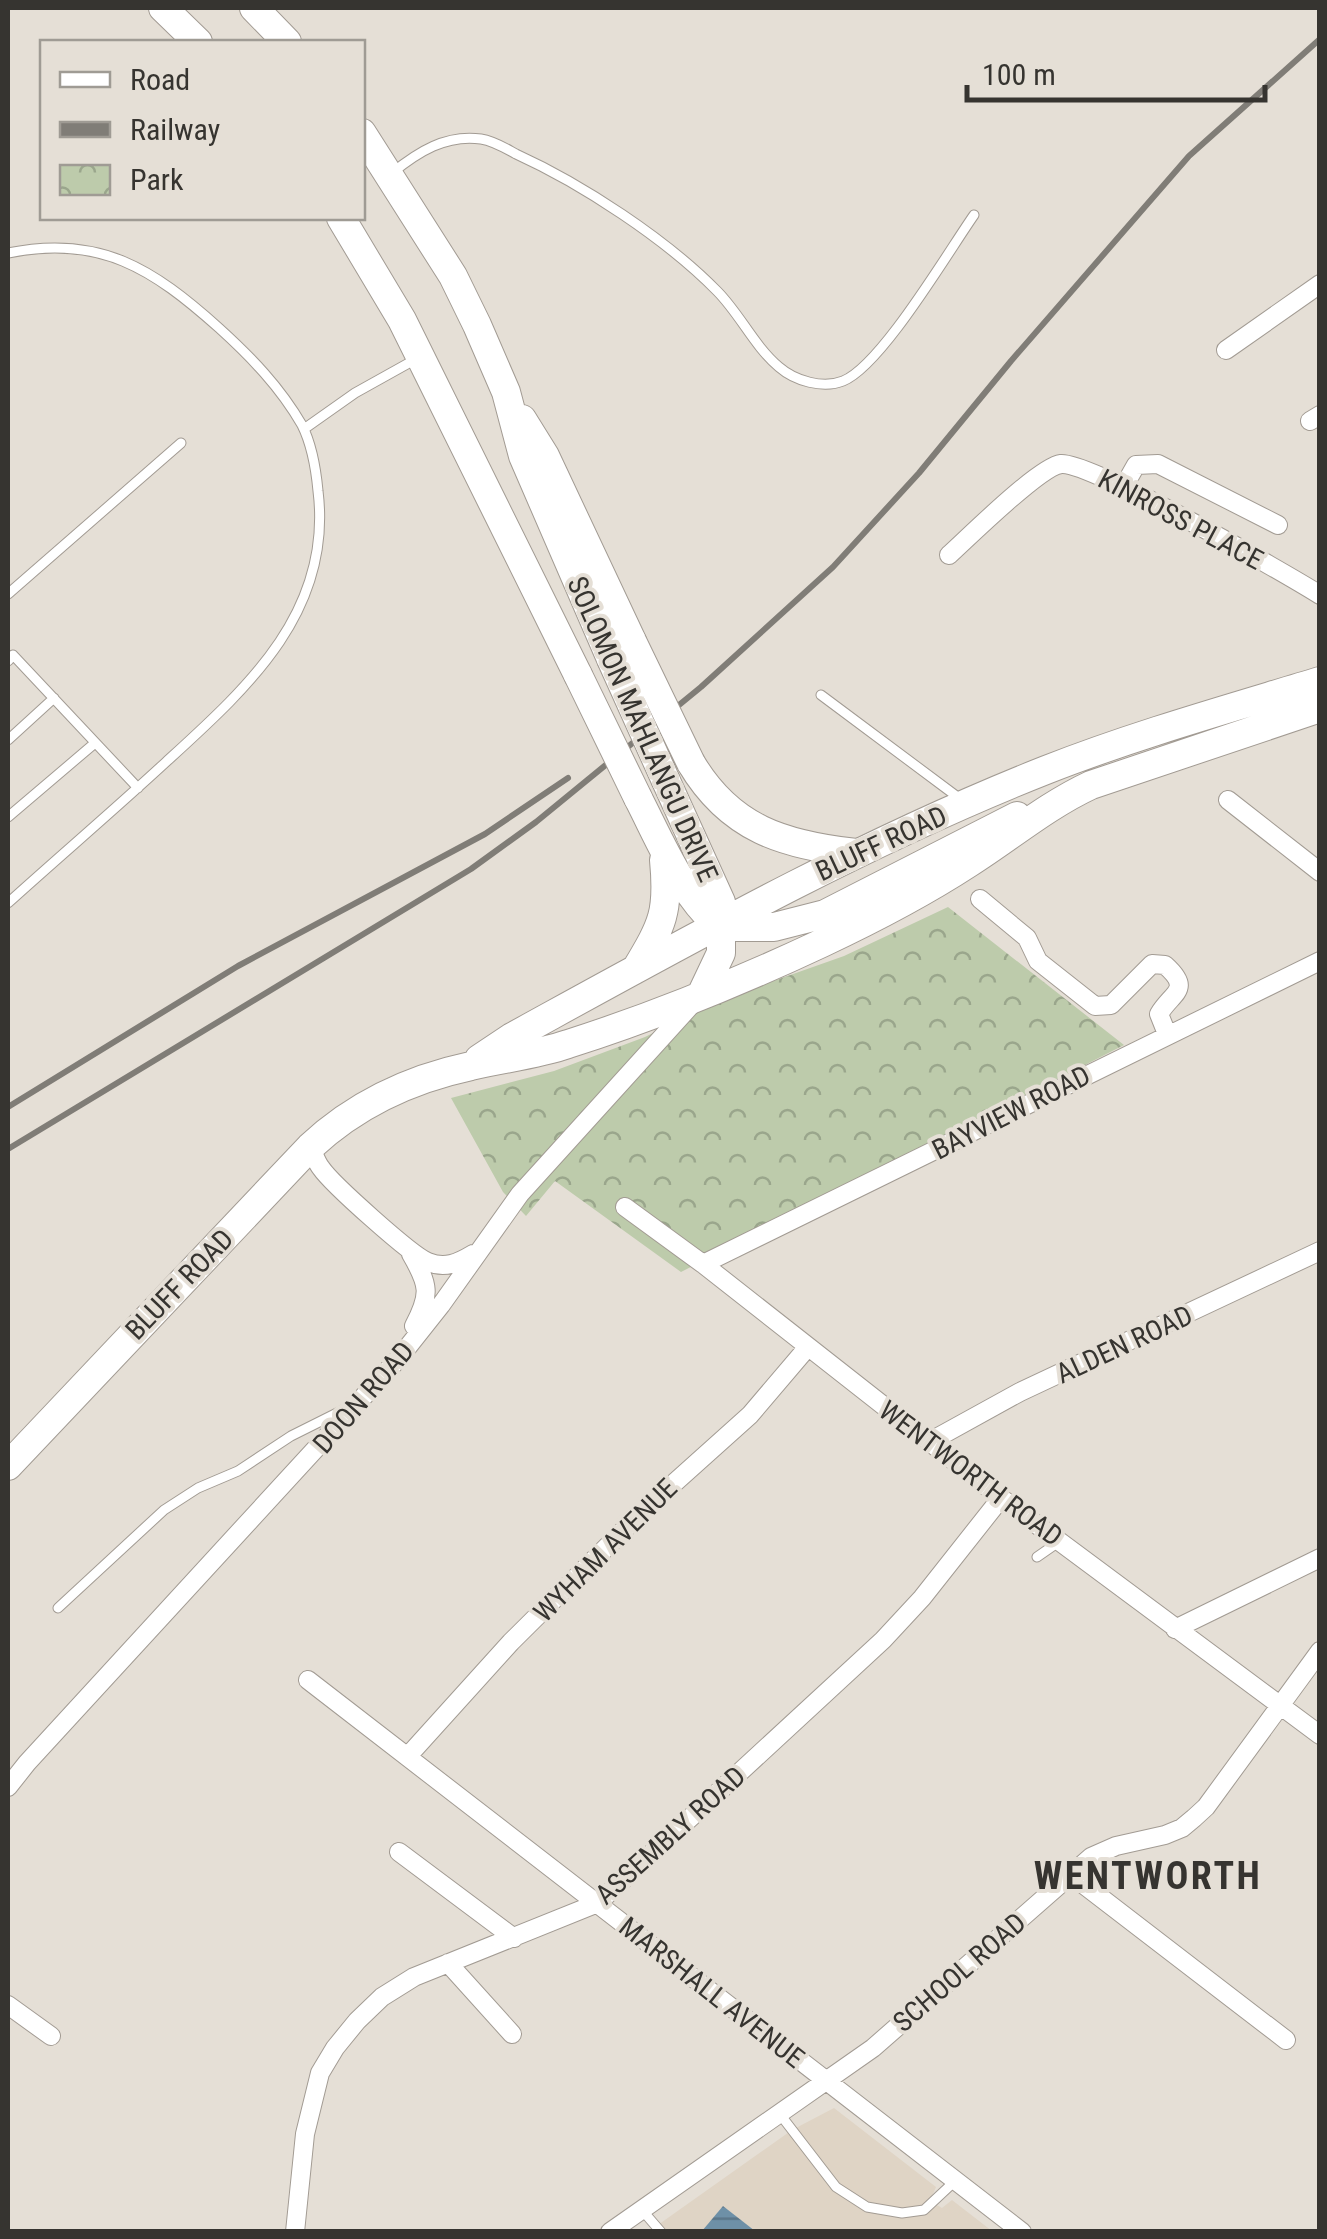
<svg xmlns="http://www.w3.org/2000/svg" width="1327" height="2239" font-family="'Roboto Condensed',sans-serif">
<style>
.built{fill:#dfd4c5}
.park{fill:url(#park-crowns)}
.water{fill:url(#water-rules)}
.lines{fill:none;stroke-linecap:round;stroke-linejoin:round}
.lane-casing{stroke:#a29b93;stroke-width:11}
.street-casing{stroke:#a29b93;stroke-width:20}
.secondary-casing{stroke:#a29b93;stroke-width:30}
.lane{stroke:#fff;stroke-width:9}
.street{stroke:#fff;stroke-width:18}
.secondary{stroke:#fff;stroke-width:28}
.rail{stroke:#807d77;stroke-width:6}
.secondary-bridge-casing{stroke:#a29b93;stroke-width:30;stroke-linecap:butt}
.secondary-bridge{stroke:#fff;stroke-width:28}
.labels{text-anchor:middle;stroke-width:8;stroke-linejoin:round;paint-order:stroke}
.street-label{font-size:28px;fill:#363430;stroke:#e5dfd6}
.district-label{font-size:38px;font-weight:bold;letter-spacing:2.5px;fill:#363430;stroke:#e5dfd6}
</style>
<defs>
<pattern id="park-crowns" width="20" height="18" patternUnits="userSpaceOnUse" patternTransform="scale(2.5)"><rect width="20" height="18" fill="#bdcbab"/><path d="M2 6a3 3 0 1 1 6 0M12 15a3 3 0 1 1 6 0" fill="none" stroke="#9aa68c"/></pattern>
<pattern id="water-rules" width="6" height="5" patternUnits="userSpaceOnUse" patternTransform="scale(2.5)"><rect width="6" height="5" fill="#6e90a7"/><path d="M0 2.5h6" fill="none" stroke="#5b7688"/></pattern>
</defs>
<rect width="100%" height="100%" fill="#e5dfd6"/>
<path class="built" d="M834 2108 936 2187 930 2201 942 2208 952 2200 992 2231 648 2232 792 2130Z"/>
<path class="park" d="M948 907 1124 1045 681 1272 555 1181 526 1216 503 1192 451 1098 554 1071 645 1037 720 1000 844 956Z"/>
<path class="water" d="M723 2206 755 2231H702Z"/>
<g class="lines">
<defs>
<path id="lane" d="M392 173C418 152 446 134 481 139 494 141 505 148 516 154 582 184 666 239 717 291 740 314 754 346 779 367 795 381 823 389 843 381 881 366 948 252 974 215
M8 253C100 234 153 269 219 328 251 357 280 387 302 425 312 445 316 469 318 491 333 612 247 688 166 762 114 810 60 856 8 903
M304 429 355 393 416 359
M8 594 181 443
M8 661 13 655 138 788
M821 695 963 801
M8 740 54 698
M8 817 95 743
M1037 1557 1060 1541
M58 1608 164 1510 198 1488 238 1471 291 1436 345 1409
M779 2113 836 2187 867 2207 902 2213 924 2210 955 2181
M642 2210 661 2232"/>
<path id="street" d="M1226 350 1320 284
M1310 421 1320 415
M1123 488 1136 465 1158 464 1278 525
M949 555C969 537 1039 467 1061 464 1090 461 1285 573 1320 595
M1228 800 1320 872
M980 899 1027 938 1038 961 1095 1006 1111 1005 1152 964 1165 965C1193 990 1172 992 1159 1014L1167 1034
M310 1147C314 1153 316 1162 321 1168 332 1184 411 1255 428 1262 445 1269 458 1263 473 1254
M625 1207 703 1264 1001 1498 1320 1735
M411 1254C429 1285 431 1294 414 1326
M703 1264 1320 961
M931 1441 1020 1392 1320 1251
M1175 1629 1320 1558
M308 1680 1022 2232
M408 1756 511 1642 643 1511 750 1415 807 1348
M8 1787 27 1763 399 1358 441 1305 520 1194 694 1002
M399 1852 514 1938
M1070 1874 1286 2040
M448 1963 512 2034
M8 2005 51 2036
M295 2232 305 2134 320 2073 335 2048 357 2021 382 1997 414 1977 598 1903 883 1640 922 1598 1001 1498
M610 2232 873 2048 1091 1857 1116 1846 1165 1835 1182 1828 1194 1818 1206 1807 1320 1651"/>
<path id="secondary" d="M163 8 198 42
M254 8 287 42
M362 133 453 276 477 325 506 392 523 456 611 659
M341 218 402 320 578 675
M522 419 545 456 632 641
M691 763C730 829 784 845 856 853
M666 781 721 902V953L702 993
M638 798C662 845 680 891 719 927
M721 927H774L825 914 1017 816
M636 969C663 924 669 912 664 860
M479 1059 512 1037C687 941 861 843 1046 770 1135 735 1228 709 1320 681
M8 1466 310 1147C356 1104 410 1079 471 1066 504 1058 536 1055 568 1044 653 1017 741 981 822 943 873 919 923 893 969 863 1010 837 1046 806 1091 785L1320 708"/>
</defs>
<use href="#lane" class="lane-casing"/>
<use href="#street" class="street-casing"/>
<use href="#secondary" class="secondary-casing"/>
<use href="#lane" class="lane"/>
<use href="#street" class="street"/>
<use href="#secondary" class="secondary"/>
<path class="rail" d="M8 1107 238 966 485 834 568 778
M8 1149 471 869 536 822 701 687 833 567 919 473 1011 361 1189 156 1320 39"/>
<defs>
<path id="secondary-bridge" d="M632 641 691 763
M611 659 666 781
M578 675 638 798"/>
</defs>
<use href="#secondary-bridge" class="secondary-bridge-casing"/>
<use href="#secondary-bridge" class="secondary-bridge"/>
</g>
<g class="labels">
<g class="street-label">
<text transform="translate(1181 519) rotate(28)" y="10">KINROSS PLACE</text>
<text transform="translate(643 729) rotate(66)" y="10">SOLOMON MAHLANGU DRIVE</text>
<text transform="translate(881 843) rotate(-25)" y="10">BLUFF ROAD</text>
<text transform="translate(1011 1112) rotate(-27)" y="10">BAYVIEW ROAD</text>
<text transform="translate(179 1284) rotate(-46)" y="10">BLUFF ROAD</text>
<text transform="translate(1124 1344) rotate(-25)" y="10">ALDEN ROAD</text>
<text transform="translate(363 1397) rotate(-49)" y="10">DOON ROAD</text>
<text transform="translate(971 1473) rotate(37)" y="10">WENTWORTH ROAD</text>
<text transform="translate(605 1550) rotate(-45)" y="10">WYHAM AVENUE</text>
<text transform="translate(670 1835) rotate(-42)" y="10">ASSEMBLY ROAD</text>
<text transform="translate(959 1972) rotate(-41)" y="10">SCHOOL ROAD</text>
<text transform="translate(712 1992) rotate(38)" y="10">MARSHALL AVENUE</text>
</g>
<g class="district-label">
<text x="1148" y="1889">WENTWORTH</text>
</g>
</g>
<rect width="1327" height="2239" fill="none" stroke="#363430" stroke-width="20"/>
<rect x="40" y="40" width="325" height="180" fill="#e5dfd6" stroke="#9f9b94" stroke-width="2.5"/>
<rect x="60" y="72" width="50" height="15" fill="#ffffff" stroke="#9f9b94" stroke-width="2.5"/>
<text x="130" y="90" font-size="30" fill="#363430">Road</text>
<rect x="60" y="122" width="50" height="15" fill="#807d77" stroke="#9f9b94" stroke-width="2.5"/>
<text x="130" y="140" font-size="30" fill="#363430">Railway</text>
<rect x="60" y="165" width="50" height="30" fill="url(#park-crowns)" stroke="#9f9b94" stroke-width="2.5"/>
<text x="130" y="190" font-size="30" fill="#363430">Park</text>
<path d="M967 85v15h298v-15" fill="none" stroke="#363430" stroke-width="5"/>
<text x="982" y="85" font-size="30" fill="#363430" stroke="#e5dfd6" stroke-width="8" paint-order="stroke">100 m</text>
</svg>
